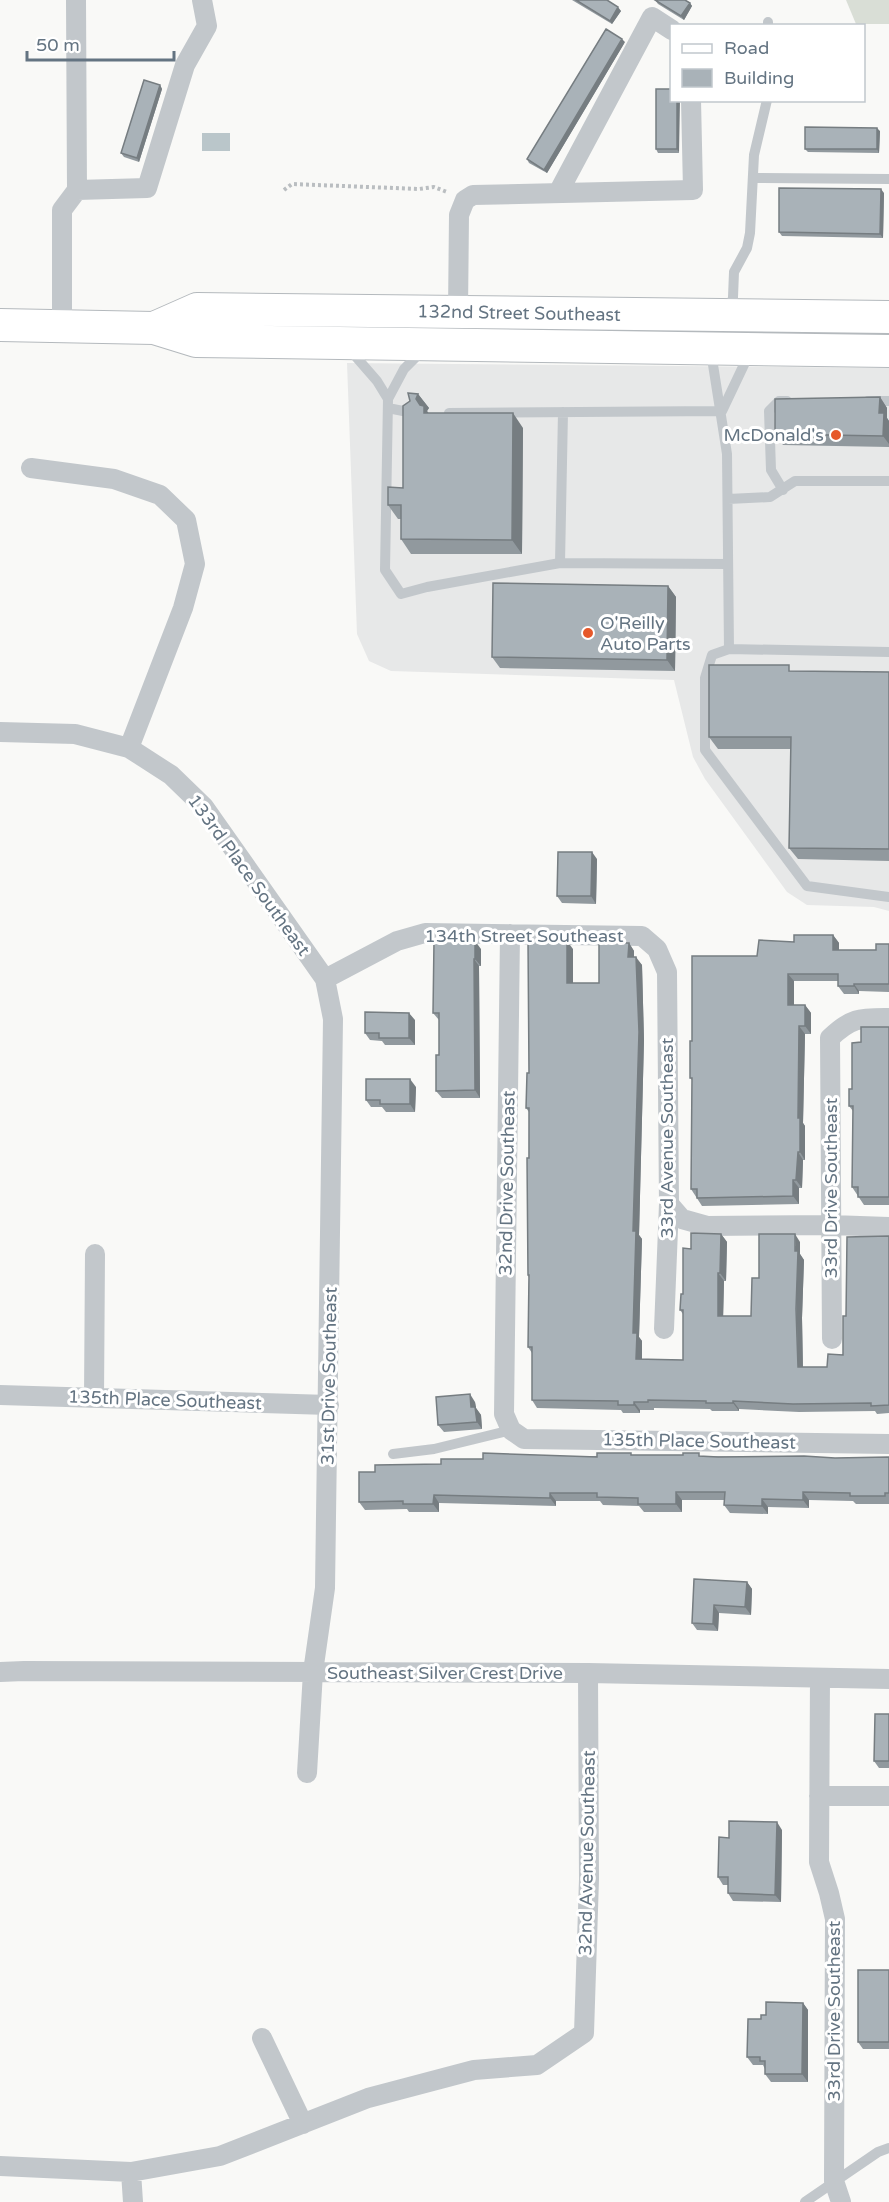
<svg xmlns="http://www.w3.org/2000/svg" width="889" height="2202" font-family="'Varela Round',sans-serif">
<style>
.built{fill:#e7e8e8}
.green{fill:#d9ded6}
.water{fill:#bac6ca}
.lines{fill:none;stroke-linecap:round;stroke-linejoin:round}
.primary-casing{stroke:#b4b9bd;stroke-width:34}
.path{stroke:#babec1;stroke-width:4;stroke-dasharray:3 3;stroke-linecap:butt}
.service{stroke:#c2c7cb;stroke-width:10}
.minor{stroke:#c2c7cb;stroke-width:20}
.primary{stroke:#fff;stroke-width:32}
.wall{fill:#91999e}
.shaded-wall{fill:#767d81}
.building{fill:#a9b2b8;stroke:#767d81;stroke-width:1.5}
.poi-dot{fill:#e6582a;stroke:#fff;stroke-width:2}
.labels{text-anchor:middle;stroke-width:6;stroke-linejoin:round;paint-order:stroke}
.street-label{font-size:18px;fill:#647482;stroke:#fff}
.poi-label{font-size:18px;fill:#647482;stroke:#fff;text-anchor:end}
</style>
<rect width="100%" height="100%" fill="#f9f9f7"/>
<path class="built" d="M347 363 889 368V911L874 907 807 905 787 892 705 779 693 757 674 680 391 671 369 661 357 634Z"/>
<path class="green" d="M846 0H889V24H856Z"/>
<path class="water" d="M202 133H230V151H202Z"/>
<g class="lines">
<defs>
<path id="primary" d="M0 325 154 328 196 341 889 351
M154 328 197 309 889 317"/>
</defs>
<use href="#primary" class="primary-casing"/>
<path class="path" d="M284 190 292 184 419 189 434 187 447 192"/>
<path class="service" d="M768 26V22
M753 178 889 179
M730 312 733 297 734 272 747 248 750 233 754 155 767 100
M350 350 377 381 388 399
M423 350 404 369 388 399 385 570 401 594 427 587 560 563 728 564
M711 352 727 454 729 649 889 652
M868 401H889
M388 408 413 413
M722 411 750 352
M449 413 722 411
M783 490 771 470 769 411 779 401H787
M728 499 770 497 795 481H889
M560 563 563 412
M729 649 712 655 705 678V750L807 886 889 897
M393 1454 434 1449 511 1430
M805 2202 878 2152 889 2148"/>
<path class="minor" d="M77 190 147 188 185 65 207 26 202 0
M558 193 652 17 672 30
M458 312 459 215 465 200 473 195 693 190 691 100
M62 326V210L77 190 76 0
M31 468 114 479 160 495 186 520 195 564 183 608 129 748
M0 732 75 734 129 748 171 775 204 807 325 979 333 1019 325 1588 313 1672 307 1773
M510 934 504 1414 511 1430 524 1439 889 1444
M325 979 397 941 425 933 642 936 657 949 667 972 669 1204 664 1329
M669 1204 682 1219 707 1226 831 1225 889 1227
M832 1339 830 1038C852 1017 860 1018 889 1018
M0 1395 329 1405
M94 1398 95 1254
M0 1672 24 1671 588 1673 889 1679
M820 1678 819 1862 829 1893 835 1919 834 2181 841 2202
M819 1796H889
M262 2038 303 2124
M0 2166 131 2172 220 2156 368 2098 474 2070 537 2065 584 2033 589 1879 588 1673
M131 2172 133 2202"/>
<use href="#primary" class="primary"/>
</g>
<path class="wall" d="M572 0H607L621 11 612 24Z
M655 0 690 3 692 6 684 20 658 4Z
M625 42 547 173 529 163 527 159Z
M160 85 162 89 139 162 124 157 121 153Z
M656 89 679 153H658L656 149Z
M880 131 879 153 808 152 805 149Z
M884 193 883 238 782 236 779 232Z
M418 394 429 408 427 411 428 413 523 428 522 554H411L401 539V519H398L388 505 403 488Z
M880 397 887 408V418L889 421V447L783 445 775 434Z
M668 586 676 597 675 671 500 668 492 657Z
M793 671 889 672V861L798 859 789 848 791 749H718L709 737Z
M597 859 596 904 562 903 557 896Z
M833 935 839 943V950H876L889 944V992L859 991V994H844L838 986V981H794V1005H805L811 1013V1034H805L803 1123 805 1126V1160H803L802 1188H799V1204L702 1206 691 1189 692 1080 690 1078 692 1041 757 956 794 942Z
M629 943 634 951V957L642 965 644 1040 639 1235 642 1239 639 1337 642 1341V1359L683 1360V1314L680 1310 691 1249 721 1234 727 1242 726 1281H724L723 1316H751L759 1278 800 1242V1254L804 1260 802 1318 803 1367H827L843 1355 846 1316 889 1236V1413L877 1414 875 1411 799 1412 739 1409V1411H712L710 1409 654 1408V1410H640V1413H623L621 1410 537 1408 532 1400V1353L528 1347 529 1278 528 1275 529 1112 526 1108 529 1073 573 949V983H599Z
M481 949V966H479L480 1098H442L436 1091 439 1055V1020L433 1013Z
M415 1020V1045H385L382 1041 370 1040 365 1033Z
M889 1027V1205H864L852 1187 853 1111 849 1106 861 1042Z
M416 1087 415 1112H386L382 1107H371L366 1100Z
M475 1402 476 1408 481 1415 482 1429 444 1432 438 1425Z
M632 1455 835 1458 889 1457V1504H856L853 1501 809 1500V1508L768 1507V1514L730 1513 724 1505V1500H682V1512H644L639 1506 603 1505 600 1501H556V1506L439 1503V1512H409L407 1509 365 1510 359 1502 375 1472 483 1459Z
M694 1579 747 1582 752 1589 751 1615 719 1613 718 1631 697 1630 692 1623Z
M889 1714V1768H879L874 1761Z
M782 1830 781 1902 733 1901 728 1893V1885H723L718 1877 729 1838Z
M889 1970V2049H863L858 2042Z
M803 2003 808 2010V2082H771L765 2074V2069L763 2065H753L747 2057 761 2019 766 2015Z"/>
<path class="shaded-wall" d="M690 3 692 6 684 20 681 16Z
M618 7 621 11 612 24 610 21Z
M622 39 625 42 547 173 544 170Z
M160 85 162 89 139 162 137 158Z
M677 100H680L679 153 677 149Z
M877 128 880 131 879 153 877 149Z
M881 189 884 193 883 238 880 234Z
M418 394 429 408 427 411 434 420 424 413 416 399Z
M880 397 887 408V418L889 421V444L883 436 879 413Z
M513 413 523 428 522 554 512 540Z
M668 586 676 597 675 671 667 660Z
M592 852 597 859 596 904 591 896Z
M833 935 839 943V957L833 950Z
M475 941 481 949V966L475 959Z
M567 941 573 949V991L567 983Z
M629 943 634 951V965L628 957Z
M636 957 642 965 644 1040 639 1235 642 1239 639 1337 642 1341V1368L636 1359 633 1333V1231Z
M474 959 479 966 480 1098 475 1090Z
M788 974 794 981V1013L788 1005Z
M854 984 859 991V994L854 986Z
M805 1005 811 1013V1034L805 1026Z
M409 1013 415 1020V1045L409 1038Z
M799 1026 805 1034 803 1123 805 1126V1160L800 1152 798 1118Z
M410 1079 416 1087 415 1112 410 1104Z
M798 1152 803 1160 802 1188 796 1180Z
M793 1180 799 1188V1204L793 1196Z
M721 1234 727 1242 726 1281 720 1273Z
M795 1234 800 1242V1254L804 1260 802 1318 803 1375 798 1367Z
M718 1273 724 1281 723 1324 718 1316Z
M470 1394 475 1402 476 1408 481 1415 482 1429 477 1422 471 1407Z
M733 1401 739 1409V1411L733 1403Z
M634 1402 640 1410V1413L634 1405Z
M676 1492 682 1500V1512L676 1504Z
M803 1492 809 1500V1508L803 1500Z
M550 1493 556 1501V1506L550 1498Z
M434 1495 439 1503V1512L433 1504Z
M762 1499 768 1507V1514L762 1506Z
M747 1582 752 1589 751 1615 745 1607Z
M714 1605 719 1613 718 1631 713 1624Z
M777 1822 782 1830 781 1902 775 1895Z
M803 2003 808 2010V2082L802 2074Z"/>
<path class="building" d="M576 0H607L618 7 610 21Z
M655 0H685L690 3 681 16Z
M606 29 622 39 544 170 527 159Z
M144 80 160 85 137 158 121 153Z
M656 89H672V100H677V149H656Z
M805 127 877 128V149H805Z
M779 188 881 189 880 234 779 232Z
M408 393 418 394 416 399 420 405 424 406V413H513L512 540 401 539V505H388V487L403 488V406L410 401Z
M880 397 879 413H884L883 436 775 434V399Z
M493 583 668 586 667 660 492 657Z
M709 665H789V671L889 672V849L789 848 791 737H709Z
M558 852H592L591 896H557Z
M794 935H833V950H876V944H889V984H854V986H838V974H788V1005H805V1026H799L798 1118H800V1152H798L796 1180H793V1196L697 1198V1189H691L692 1078H690V1041H692V956H757L759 940 794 942Z
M434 941H475V959H474L475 1090 436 1091V1055H439V1013H433Z
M528 941H567V983H599V943H629L628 957H636L639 1032 633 1231H636L633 1333H637L636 1359 683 1360V1310H680L681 1294H683V1248L691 1249V1233L721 1234 720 1273H718V1316H751L752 1278H759V1234H795V1251H798L796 1309 798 1367H827L828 1354 843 1355V1316H846L847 1237 889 1236V1405L871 1406V1403L793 1404 733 1401V1403H706V1401L648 1400V1402H634V1405H618V1401L532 1400V1347H528L529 1275H528L527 1158H529V1108H526L527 1073H529Z
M365 1012 409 1013V1038H379V1033H365Z
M861 1027H889V1197H858V1187H852L853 1106H849V1089H852V1043L861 1042Z
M366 1079H410V1104H380V1100H366Z
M470 1394 471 1407H475L477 1422 438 1425 436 1397Z
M483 1453 597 1457V1453H631V1455H683V1453H699V1456L718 1457 804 1456 835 1458 889 1457V1493H885V1496H850V1493L803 1492V1500L762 1499V1506L724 1505 725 1492H676V1504H638V1498L597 1497V1493H550V1498L434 1495 433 1504H403V1501L359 1502V1472H375V1465L441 1464V1459H483Z
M694 1579 747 1582 745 1607 714 1605 713 1624 692 1623Z
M875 1714H889V1761H874Z
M729 1821 777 1822 775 1895 728 1893V1877H718L719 1837 729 1838Z
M858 1970H889V2042H858Z
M766 2002 803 2003 802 2074H765V2061H760V2057H747L748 2019H761V2015H766Z"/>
<g class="poi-dot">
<circle cx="836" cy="435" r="6"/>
<circle cx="588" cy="633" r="6"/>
</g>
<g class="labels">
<g class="street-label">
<text transform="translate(519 313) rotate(1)" y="6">132nd Street Southeast</text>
<text transform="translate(249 875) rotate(54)" y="6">133rd Place Southeast</text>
<text x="524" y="942">134th Street Southeast</text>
<text transform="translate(667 1138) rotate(-90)" y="6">33rd Avenue Southeast</text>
<text transform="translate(507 1183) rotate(-89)" y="6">32nd Drive Southeast</text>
<text transform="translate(831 1188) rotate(-90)" y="6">33rd Drive Southeast</text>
<text transform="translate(329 1376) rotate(-89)" y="6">31st Drive Southeast</text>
<text transform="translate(165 1400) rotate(2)" y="6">135th Place Southeast</text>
<text transform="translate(699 1441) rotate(1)" y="6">135th Place Southeast</text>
<text x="445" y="1679">Southeast Silver Crest Drive</text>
<text transform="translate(587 1853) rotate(-89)" y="6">32nd Avenue Southeast</text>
<text transform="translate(834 2011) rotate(-90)" y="6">33rd Drive Southeast</text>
</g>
<g class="poi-label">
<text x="824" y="441">McDonald's</text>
<text x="600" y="629" text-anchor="start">O'Reilly<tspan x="600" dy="21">Auto Parts</tspan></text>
</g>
</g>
<rect x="670" y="24" width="195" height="78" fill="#ffffff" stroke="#c1c7cd" stroke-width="1.5"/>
<rect x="682" y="44" width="30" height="9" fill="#ffffff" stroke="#c1c7cd" stroke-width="1.5"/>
<text x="724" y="54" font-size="18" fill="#647482">Road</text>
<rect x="682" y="69" width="30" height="18" fill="#a9b2b8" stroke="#c1c7cd" stroke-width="1.5"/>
<text x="724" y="84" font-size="18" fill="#647482">Building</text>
<path d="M27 51v9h147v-9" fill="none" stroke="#647482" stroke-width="3"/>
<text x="36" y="51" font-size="18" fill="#647482" stroke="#ffffff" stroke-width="4.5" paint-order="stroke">50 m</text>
</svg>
